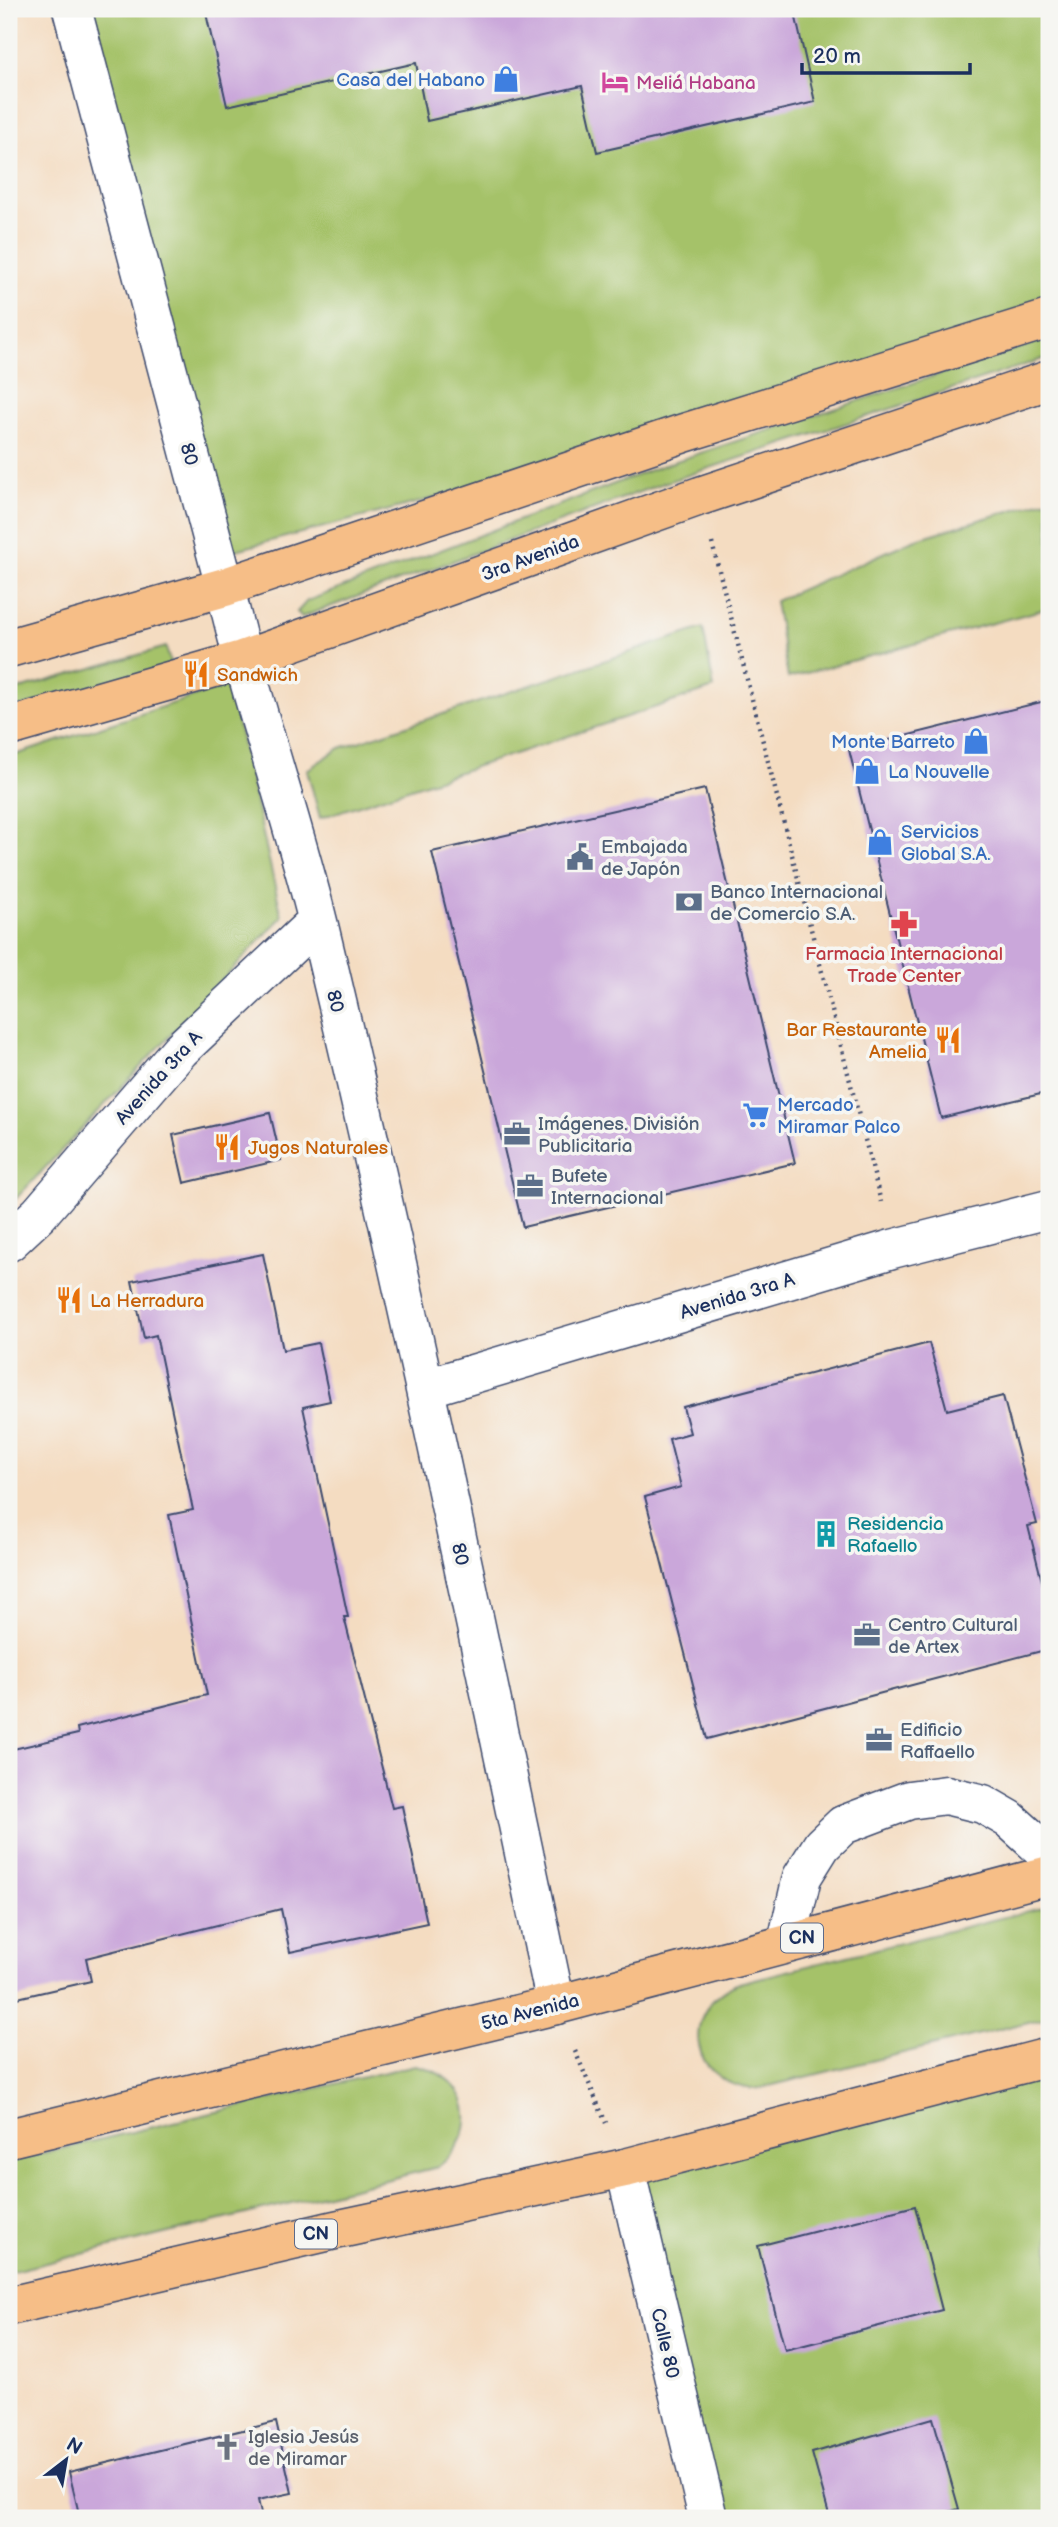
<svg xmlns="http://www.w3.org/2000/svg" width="1058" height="2527" font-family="'Balsamiq Sans',sans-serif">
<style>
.green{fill:#a5c269;stroke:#607864;stroke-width:2}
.building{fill:#caa7da}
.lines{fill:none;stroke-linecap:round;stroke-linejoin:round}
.minor-casing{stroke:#3c496d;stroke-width:41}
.major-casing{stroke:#3c496d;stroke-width:41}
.highway-casing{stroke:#3c496d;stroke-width:41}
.path{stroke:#3c496d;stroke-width:4.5;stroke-dasharray:2 5;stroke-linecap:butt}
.minor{stroke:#fff;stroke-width:38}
.major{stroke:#f6be87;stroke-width:38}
.highway{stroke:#f6be87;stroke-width:38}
.labels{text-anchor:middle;stroke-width:7;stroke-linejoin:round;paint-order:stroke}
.shield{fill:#f6f6f2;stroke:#5d6b8a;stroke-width:2}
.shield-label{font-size:18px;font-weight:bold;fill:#1b2f5e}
.shop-label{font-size:19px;fill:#366cbe;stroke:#f6f6f2;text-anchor:start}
.hotel-label{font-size:19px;fill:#b23c85;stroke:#f6f6f2;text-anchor:start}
.street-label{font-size:19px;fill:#1b2f5e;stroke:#f6f6f2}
.food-label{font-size:19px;fill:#c56008;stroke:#f6f6f2;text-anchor:start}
.service-label{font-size:19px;fill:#4e5e75;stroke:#f6f6f2;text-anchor:start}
.health-label{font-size:19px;fill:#be3a42;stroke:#f6f6f2}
.culture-label{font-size:19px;fill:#0d838f;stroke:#f6f6f2;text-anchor:start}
.worship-label{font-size:19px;fill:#5b616d;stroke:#f6f6f2;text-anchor:start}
</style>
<rect width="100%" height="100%" fill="#f6f6f2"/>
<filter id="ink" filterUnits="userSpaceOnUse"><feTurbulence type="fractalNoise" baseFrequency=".0143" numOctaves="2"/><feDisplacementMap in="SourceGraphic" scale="14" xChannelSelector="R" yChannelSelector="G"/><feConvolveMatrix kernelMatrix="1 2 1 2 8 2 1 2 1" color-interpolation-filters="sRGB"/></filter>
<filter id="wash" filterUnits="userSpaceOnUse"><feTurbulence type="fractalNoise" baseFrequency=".00686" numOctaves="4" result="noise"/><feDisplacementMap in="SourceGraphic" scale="28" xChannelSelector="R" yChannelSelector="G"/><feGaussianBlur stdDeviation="1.57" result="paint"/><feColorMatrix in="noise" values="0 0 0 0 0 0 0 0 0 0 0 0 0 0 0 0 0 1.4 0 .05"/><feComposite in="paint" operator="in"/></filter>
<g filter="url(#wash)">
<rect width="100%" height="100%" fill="#f4dcc1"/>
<path class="green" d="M81 9H1049V319L684 433 217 555Z
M1049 338V357L661 484 302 617 297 612 307 601 664 465Z
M1049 499V608L788 678 775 601 913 540Z
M703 628 714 688 320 818 307 770 340 748Z
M166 647 171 666 9 710V692Z
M229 685 282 917 9 1206V757Z
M1049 1906V2017L757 2089C689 2086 676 2009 739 1983Z
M1049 2057V2518H708L625 2168Z
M415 2065C472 2077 484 2131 438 2167L9 2272V2161Z"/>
<g id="blocks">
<path class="building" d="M205 9H794L815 102 597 152 582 86 427 121 416 63 227 106Z
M1049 700V1092L941 1118 849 750Z
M705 789 795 1163 523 1227 432 852Z
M270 1113 281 1160 184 1183 173 1135Z
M263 1254 283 1350 318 1343 330 1401 303 1407 348 1617H344L392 1808 402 1806 427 1923 290 1952 281 1909 86 1958 91 1981 9 2000V1750L78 1734 77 1728 207 1695 169 1515 193 1510 156 1335 144 1338 132 1281Z
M929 1343 947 1410 1003 1396 1037 1524 1028 1526 1049 1609V1649L707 1739 645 1497 681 1487 669 1439 690 1433 683 1407Z
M915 2206 942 2310 785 2350 758 2246Z
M933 2418 959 2509 925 2518H830L812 2453Z
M276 2422 292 2493 258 2500 262 2518H80L69 2472Z"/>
</g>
</g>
<g filter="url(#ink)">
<use href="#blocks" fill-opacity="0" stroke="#3c496d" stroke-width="2"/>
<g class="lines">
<defs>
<path id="minor" d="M72 9 225 587C251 702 291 812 319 926 405 1284 480 1644 556 2005
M9 1242 39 1214 180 1050 317 921
M426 1388 892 1249 1049 1209
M787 1942 802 1877 822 1845 843 1825 909 1800 946 1795 983 1804 1009 1819 1049 1855
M625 2168 708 2518"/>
<path id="major" d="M9 648 225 587 684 433 1049 319
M9 727 242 660 700 496 1049 380"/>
<path id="highway" d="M9 2138 556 2005 1049 1875
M9 2306 335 2230 625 2168 1049 2057"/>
</defs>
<use href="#minor" class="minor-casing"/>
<use href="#major" class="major-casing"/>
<use href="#highway" class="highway-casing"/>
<path class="path" d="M712 543 881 1202
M575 2051 606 2123"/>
<use href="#minor" class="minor"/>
<use href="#major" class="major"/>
<use href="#highway" class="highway"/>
</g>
</g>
<defs>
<symbol id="shop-bare" viewBox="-9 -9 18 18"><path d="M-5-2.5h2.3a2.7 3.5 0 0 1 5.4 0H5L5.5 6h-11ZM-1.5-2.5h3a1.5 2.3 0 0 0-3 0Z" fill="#3f7fe0" stroke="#f6f6f2" stroke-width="2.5" paint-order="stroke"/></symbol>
<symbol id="hotel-bare" viewBox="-9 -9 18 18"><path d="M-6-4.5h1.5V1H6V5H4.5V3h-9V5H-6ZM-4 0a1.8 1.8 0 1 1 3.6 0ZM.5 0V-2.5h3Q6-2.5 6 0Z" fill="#d1479c" stroke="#f6f6f2" stroke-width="2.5" paint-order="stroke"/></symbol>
<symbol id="restaurant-bare" viewBox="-9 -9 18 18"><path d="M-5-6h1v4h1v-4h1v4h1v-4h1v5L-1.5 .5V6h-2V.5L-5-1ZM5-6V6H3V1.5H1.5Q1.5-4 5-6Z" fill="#e8710a" stroke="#f6f6f2" stroke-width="2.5" paint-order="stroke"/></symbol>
<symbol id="civic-bare" viewBox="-9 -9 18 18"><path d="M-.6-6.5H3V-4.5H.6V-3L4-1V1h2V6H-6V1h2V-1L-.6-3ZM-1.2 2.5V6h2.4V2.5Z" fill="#5c6f8a" stroke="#f6f6f2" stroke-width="2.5" paint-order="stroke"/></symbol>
<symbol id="bank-bare" viewBox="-9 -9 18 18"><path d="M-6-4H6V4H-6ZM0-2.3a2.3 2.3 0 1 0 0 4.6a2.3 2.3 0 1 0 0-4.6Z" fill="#5c6f8a" stroke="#f6f6f2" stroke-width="2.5" paint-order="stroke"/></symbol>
<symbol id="pharmacy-bare" viewBox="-9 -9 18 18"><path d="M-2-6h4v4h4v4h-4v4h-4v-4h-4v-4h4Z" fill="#e0444e" stroke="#f6f6f2" stroke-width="2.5" paint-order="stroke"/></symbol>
<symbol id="supermarket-bare" viewBox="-9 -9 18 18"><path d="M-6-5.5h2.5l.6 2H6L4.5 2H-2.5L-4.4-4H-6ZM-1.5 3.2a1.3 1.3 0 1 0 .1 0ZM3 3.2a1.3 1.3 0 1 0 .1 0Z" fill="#3f7fe0" stroke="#f6f6f2" stroke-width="2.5" paint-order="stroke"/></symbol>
<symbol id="office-bare" viewBox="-9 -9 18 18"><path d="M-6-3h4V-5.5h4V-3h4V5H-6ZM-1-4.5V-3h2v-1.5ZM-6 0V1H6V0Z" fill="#5c6f8a" stroke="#f6f6f2" stroke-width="2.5" paint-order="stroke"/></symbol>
<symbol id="building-bare" viewBox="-9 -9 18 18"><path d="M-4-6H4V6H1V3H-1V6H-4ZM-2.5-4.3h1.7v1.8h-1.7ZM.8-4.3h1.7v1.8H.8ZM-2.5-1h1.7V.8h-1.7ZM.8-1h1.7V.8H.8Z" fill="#0f9aa8" stroke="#f6f6f2" stroke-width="2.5" paint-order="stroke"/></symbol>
<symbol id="church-bare" viewBox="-9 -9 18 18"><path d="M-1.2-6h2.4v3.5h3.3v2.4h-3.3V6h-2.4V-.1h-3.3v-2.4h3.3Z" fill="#6b7280" stroke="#f6f6f2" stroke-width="2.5" paint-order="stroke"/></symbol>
</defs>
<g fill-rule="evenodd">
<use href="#shop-bare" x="487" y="60" width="38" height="38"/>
<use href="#hotel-bare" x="596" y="63" width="38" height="38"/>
<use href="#restaurant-bare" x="177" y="655" width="38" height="38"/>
<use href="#shop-bare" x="957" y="722" width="38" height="38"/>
<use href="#shop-bare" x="848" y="752" width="38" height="38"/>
<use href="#shop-bare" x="861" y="823" width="38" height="38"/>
<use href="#civic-bare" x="561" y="838" width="38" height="38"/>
<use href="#bank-bare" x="670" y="883" width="38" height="38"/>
<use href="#pharmacy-bare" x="885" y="905" width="38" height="38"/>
<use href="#restaurant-bare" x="929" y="1021" width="38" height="38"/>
<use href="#supermarket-bare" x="737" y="1096" width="38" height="38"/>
<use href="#office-bare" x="498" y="1115" width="38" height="38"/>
<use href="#restaurant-bare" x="208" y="1128" width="38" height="38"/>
<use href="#office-bare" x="511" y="1167" width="38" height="38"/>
<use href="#restaurant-bare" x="50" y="1281" width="38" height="38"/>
<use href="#building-bare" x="807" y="1515" width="38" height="38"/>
<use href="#office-bare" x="848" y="1616" width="38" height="38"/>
<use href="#office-bare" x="860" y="1721" width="38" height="38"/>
<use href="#church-bare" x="208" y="2428" width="38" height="38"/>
</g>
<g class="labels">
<g class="shield">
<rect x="781" y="1923.5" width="42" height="29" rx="5"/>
<rect x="295" y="2219.5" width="42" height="29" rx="5"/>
</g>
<g class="shield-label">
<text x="802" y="1944">CN</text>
<text x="316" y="2240">CN</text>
</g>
<g class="shop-label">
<text x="485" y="86" text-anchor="end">Casa del Habano</text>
<text x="955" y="748" text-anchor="end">Monte Barreto</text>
<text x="888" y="778">La Nouvelle</text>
<text x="901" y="838">Servicios<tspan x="901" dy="22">Global S.A.</tspan></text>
<text x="777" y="1111">Mercado<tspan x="777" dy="22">Miramar Palco</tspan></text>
</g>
<g class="hotel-label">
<text x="636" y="89">Meliá Habana</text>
</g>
<g class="street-label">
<text transform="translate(190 454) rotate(75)" y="7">80</text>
<text transform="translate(530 557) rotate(-20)" y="7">3ra Avenida</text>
<text transform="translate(336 1001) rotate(77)" y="7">80</text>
<text transform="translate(158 1077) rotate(-48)" y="7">Avenida 3ra A</text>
<text transform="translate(737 1295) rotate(-17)" y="7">Avenida 3ra A</text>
<text transform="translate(461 1554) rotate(78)" y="7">80</text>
<text transform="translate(530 2011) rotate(-14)" y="7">5ta Avenida</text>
<text transform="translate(666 2343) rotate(77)" y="7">Calle 80</text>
</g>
<g class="food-label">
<text x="217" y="681">Sandwich</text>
<text x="927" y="1036" text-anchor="end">Bar Restaurante<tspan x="927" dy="22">Amelia</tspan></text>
<text x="248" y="1154">Jugos Naturales</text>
<text x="90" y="1307">La Herradura</text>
</g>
<g class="service-label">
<text x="601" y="853">Embajada<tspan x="601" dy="22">de Japón</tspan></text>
<text x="710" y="898">Banco Internacional<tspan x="710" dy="22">de Comercio S.A.</tspan></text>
<text x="538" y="1130">Imágenes. División<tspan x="538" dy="22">Publicitaria</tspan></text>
<text x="551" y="1182">Bufete<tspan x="551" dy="22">Internacional</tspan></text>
<text x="888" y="1631">Centro Cultural<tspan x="888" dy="22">de Artex</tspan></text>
<text x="900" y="1736">Edificio<tspan x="900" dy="22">Raffaello</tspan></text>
</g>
<g class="health-label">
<text x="904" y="960">Farmacia Internacional<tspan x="904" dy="22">Trade Center</tspan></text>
</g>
<g class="culture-label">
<text x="847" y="1530">Residencia<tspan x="847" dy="22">Rafaello</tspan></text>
</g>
<g class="worship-label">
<text x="248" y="2443">Iglesia Jesús<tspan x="248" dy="22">de Miramar</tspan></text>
</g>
</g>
<rect width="1058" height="2527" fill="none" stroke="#f6f6f2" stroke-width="35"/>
<g transform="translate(66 2460) rotate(31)" stroke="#f6f6f2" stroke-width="5" paint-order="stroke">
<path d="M0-5L12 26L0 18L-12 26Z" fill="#1b2f5e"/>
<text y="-10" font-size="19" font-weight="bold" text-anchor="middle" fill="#1b2f5e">N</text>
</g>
<path d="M802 63v10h168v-10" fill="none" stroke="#1b2f5e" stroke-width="3.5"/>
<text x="813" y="63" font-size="21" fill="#1b2f5e" stroke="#f6f6f2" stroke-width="5" paint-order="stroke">20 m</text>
</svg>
